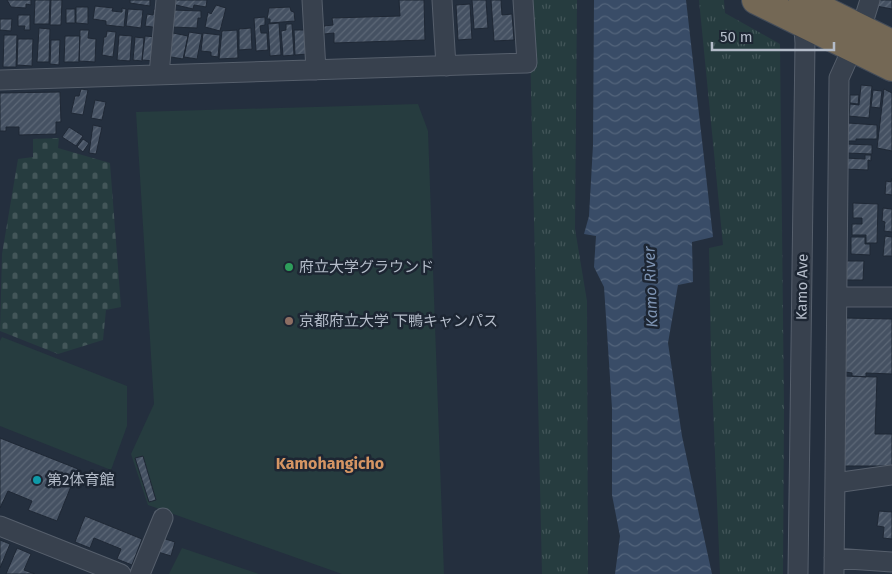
<svg xmlns="http://www.w3.org/2000/svg" width="892" height="574" font-family="'Fira Sans','Noto Sans JP',sans-serif">
<style>
.green{fill:#263c3f}
.cemetery{fill:url(#cemetery-stones)}
.park{fill:url(#park-tufts)}
.water{fill:url(#water-waves)}
.building{fill:url(#building-hatch);stroke:#1f2835}
.lines{fill:none;stroke-linecap:round;stroke-linejoin:round}
.minor-casing{stroke:#565f6c;stroke-width:21}
.highway-casing{stroke:#434c59;stroke-width:30}
.minor{stroke:#38414e;stroke-width:19}
.highway{stroke:#746855;stroke-width:28}
.leisure-dot{fill:#2e9e5b;stroke:#1d2633;stroke-width:2}
.education-dot{fill:#8d6e63;stroke:#1d2633;stroke-width:2}
.culture-dot{fill:#0f9aa8;stroke:#1d2633;stroke-width:2}
.labels{text-anchor:middle;stroke-width:5;stroke-linejoin:round;paint-order:stroke}
.poi-label{font-size:15px;fill:#b4bcc9;stroke:#1d2633;text-anchor:start}
.street-label{font-size:15px;fill:#b4bcc9;stroke:#1d2633}
.water-label{font-size:16px;font-style:italic;fill:#7c92b1;stroke:#1d2633}
.neighbourhood-label{font-size:16px;font-weight:bold;fill:#d59563;stroke:#1d2633}
</style>
<defs>
<pattern id="cemetery-stones" width="16" height="16" patternUnits="userSpaceOnUse" patternTransform="scale(1.25)"><rect width="16" height="16" fill="#263c3f"/><path d="M2 7V4a2 2 0 0 1 4 0v3zM10 15v-3a2 2 0 0 1 4 0v3z" fill="#435659"/></pattern>
<pattern id="park-tufts" width="24" height="20" patternUnits="userSpaceOnUse" patternTransform="scale(1.25)"><rect width="24" height="20" fill="#263c3f"/><path d="M3 7l-1-3M5 7V3M7 7l1-3M15 17l-1-3M17 17v-4M19 17l1-3" fill="none" stroke="#435659"/></pattern>
<pattern id="water-waves" width="16" height="10" patternUnits="userSpaceOnUse" patternTransform="scale(1.25)"><rect width="16" height="10" fill="#394c67"/><path d="M0 5q4-4 8 0t8 0" fill="none" stroke="#53647b"/></pattern>
<pattern id="building-hatch" width="6" height="6" patternUnits="userSpaceOnUse" patternTransform="scale(1.25)"><rect width="6" height="6" fill="#455162"/><path d="M-1 1l2-2M0 6l6-6M5 7l2-2" fill="none" stroke="#5d6877"/></pattern>
</defs>
<rect width="100%" height="100%" fill="#242f3e"/>
<path class="green" d="M418 104 428 131 444 574H342L148 505 131 454 154 404 136 112Z
M2 337 127 386V426L111 470 0 426V341Z
M182 548 259 574H169Z"/>
<path class="cemetery" d="M59 138 58 148 110 163 121 307 106 310 103 340 58 354 0 331 2 254 18 159 33 157V139Z"/>
<path class="park" d="M529 0H577L575 229 587 301 588 574H542Z
M699 0H724L725 13 780 44 784 408 783 574H720L711 358 709 248 723 245Z"/>
<path class="water" d="M594 0H686L713 237 692 242 693 282 678 285 668 343 682 436 712 574H615L620 536 612 495V408L604 287 594 267 596 236 584 234 589 216 593 145Z"/>
<path class="building" d="M7 0H31V5L26 4V8L11 7Z
M35 0H50L49 24H34Z
M51 0H62L61 25H50Z
M130 0H150V6L130 3Z
M172 0H207L206 7 194 5 193 9 172 4Z
M399 0H424L425 40 334 43V33L324 34V26L333 25 332 18 400 16Z
M472 0H486L488 28 474 29Z
M491 0H501L502 15 512 14 514 40 494 41Z
M877 0H892V9L876 6Z
M470 4 472 39 458 40 456 5Z
M216 5 226 8 220 31 205 27 208 12 211 14Z
M95 6 113 8 112 11 122 12V8L126 9 124 27 106 25V21L93 19Z
M76 7H88V24L76 23Z
M290 7 291 11 294 12 295 21 270 23V19H267L269 8Z
M66 9H75V23H66Z
M128 9 143 10 141 28 126 26Z
M154 9 162 10 160 28 145 26 147 14 153 15Z
M172 10 201 11V18H198L197 28 172 27Z
M18 15H30V30H24L25 26H18Z
M265 17V25L260 26 261 33H267L268 50 256 51 254 18Z
M0 19H12L11 31 0 30Z
M279 23 281 55 270 56 268 24Z
M286 24H292L294 55 283 56 281 31 286 30Z
M39 28 50 29 49 62H37Z
M251 28 252 49 239 50V29Z
M80 30H89L88 38 96 39 95 62 79 61Z
M237 30 238 58 219 59 222 31Z
M294 30H307L308 54 295 55Z
M107 31 116 32 113 57 102 55 104 37H106Z
M189 32 202 34 197 59 184 57Z
M173 33 188 36 183 59 165 56Z
M203 33 220 35 218 57 211 56V52L201 51Z
M4 35H17L16 67H3Z
M119 35 132 36 130 61 117 60Z
M65 36H80L79 62H64Z
M145 36 157 37 154 61 142 60Z
M135 37 144 38 142 61 133 60Z
M18 39H33L32 66 17 65Z
M51 40H60L59 65 50 64Z
M861 85 872 86 869 118 849 116 850 104 859 105Z
M81 89 88 90 83 115 71 113 75 96H79Z
M884 89 892 93V151L877 148Z
M873 90 882 91 880 108 871 107Z
M60 92 61 122H56V134L19 135V127H6V131H0V93Z
M850 95H859L858 104 850 103Z
M95 100 106 102 102 120 91 118Z
M848 123 877 125V139H856V141H847Z
M93 125 102 127 96 154 89 153Z
M69 127 83 136 76 146 62 137Z
M83 139 89 143 83 152 77 147Z
M847 144 872 145V154L847 153Z
M865 155H871V161L868 160V170L845 169V158L865 159Z
M892 178V195L885 194 886 181 891 182Z
M853 203 878 204 877 243H866V235H852V224H862V218H853Z
M883 208 892 209V232L884 231 885 222 882 221Z
M885 236 892 237V256H883Z
M851 237H865V244H870V255L851 254Z
M847 261H864L863 280H846Z
M846 318 892 319V374L866 373V377L852 376V373L845 372Z
M842 376 877 377 875 434H892V466H842Z
M0 438 78 469 57 521 28 510 32 501 8 491 0 508Z
M143 456 156 500 149 502 135 458Z
M879 511 892 512V539L883 538 884 527 877 526Z
M85 516 142 539 132 565 117 559 121 549 94 538 90 548 75 542Z
M162 538 175 542 171 556 158 552Z
M0 540 10 544 0 568Z
M17 548 31 554 24 570 35 574H6Z"/>
<g class="lines">
<defs>
<path id="minor" d="M312 0 316 70
M442 0 446 66
M159 74 166 0
M0 80 527 63 523 0
M837 297H892
M835 483 892 475
M0 526 121 574
M834 558 892 562
M140 574 163 518
M798 574 805 43 803 14
M834 574 839 78 861 29 870 0"/>
<path id="highway" d="M756 0 892 67
M803 0 892 44"/>
</defs>
<use href="#minor" class="minor-casing"/>
<use href="#highway" class="highway-casing"/>
<use href="#minor" class="minor"/>
<use href="#highway" class="highway"/>
</g>
<circle class="leisure-dot" cx="289" cy="267" r="5"/>
<circle class="education-dot" cx="289" cy="321" r="5"/>
<circle class="culture-dot" cx="37" cy="480" r="5"/>
<g class="labels">
<g class="poi-label">
<text x="299" y="272">府立大学グラウンド</text>
<text x="299" y="326">京都府立大学 下鴨キャンパス</text>
<text x="47" y="485">第2体育館</text>
</g>
<g class="street-label">
<text transform="translate(802 287) rotate(-89)" y="5">Kamo Ave</text>
</g>
<g class="water-label">
<text transform="translate(650 287) rotate(-92)" y="6">Kamo River</text>
</g>
<g class="neighbourhood-label">
<text x="330" y="469">Kamohangicho</text>
</g>
</g>
<path d="M712 42v8h122v-8" fill="none" stroke="#b4bcc9" stroke-width="2.5"/>
<text x="720" y="42" font-size="15" fill="#b4bcc9" stroke="#1d2633" stroke-width="4" paint-order="stroke">50 m</text>
</svg>
